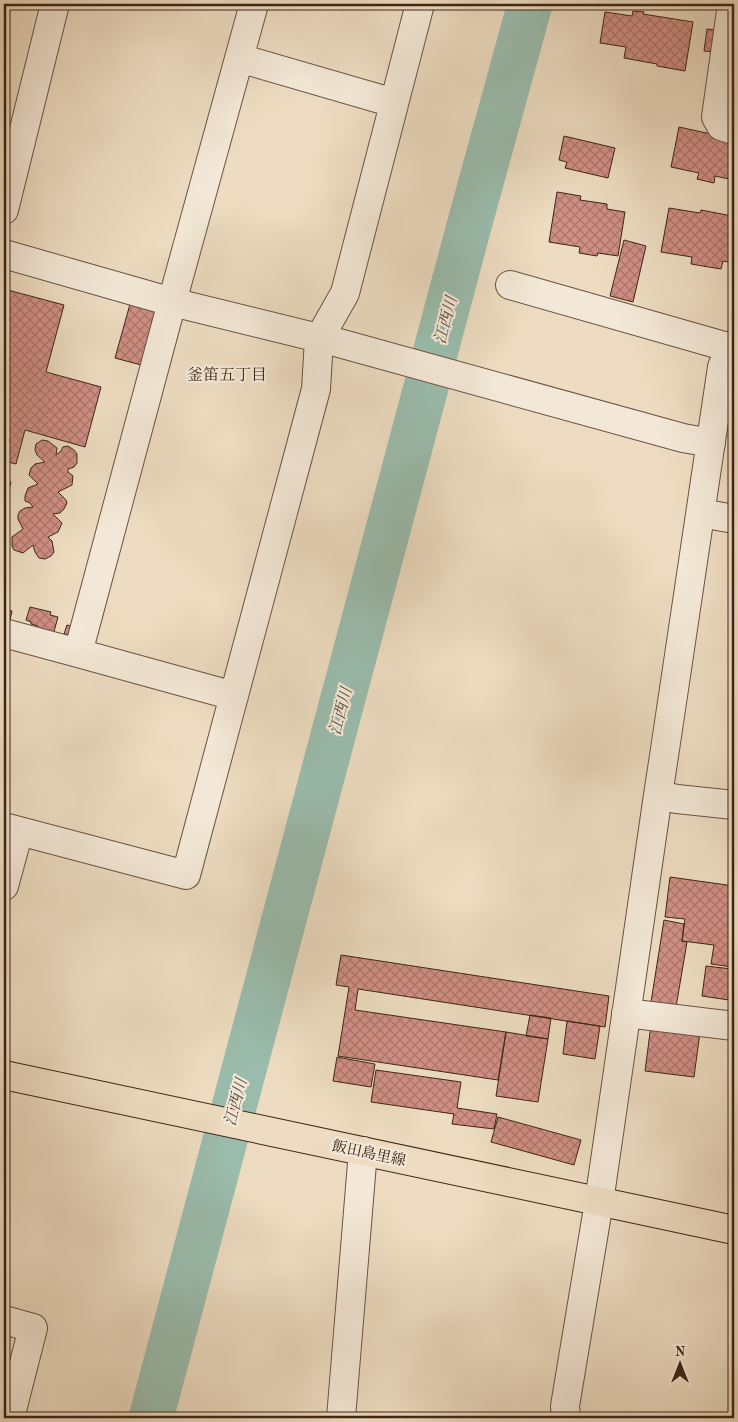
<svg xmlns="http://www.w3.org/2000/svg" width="738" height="1422" font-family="'Old Standard TT','Noto Serif JP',serif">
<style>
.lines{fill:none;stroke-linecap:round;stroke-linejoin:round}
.river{stroke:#9abcad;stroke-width:45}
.building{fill:url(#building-cross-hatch);stroke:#3e2515}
.minor-casing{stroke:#6a5340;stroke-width:30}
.major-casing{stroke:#3e2515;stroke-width:30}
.minor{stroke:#f3e8d7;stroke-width:28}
.major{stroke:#eddcc1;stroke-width:28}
.labels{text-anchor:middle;stroke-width:4.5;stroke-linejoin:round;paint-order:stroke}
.street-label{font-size:15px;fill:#3e2515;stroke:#f3e8d7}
.water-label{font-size:16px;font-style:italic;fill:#554b3b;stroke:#f3e8d7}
.neighbourhood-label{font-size:16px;fill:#3e2515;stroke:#f3e8d7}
</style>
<defs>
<pattern id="building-cross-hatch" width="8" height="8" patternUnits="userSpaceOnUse" patternTransform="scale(1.25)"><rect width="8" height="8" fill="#d18f86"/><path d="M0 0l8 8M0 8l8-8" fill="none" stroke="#ab756c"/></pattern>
</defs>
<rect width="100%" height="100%" fill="#eddcc1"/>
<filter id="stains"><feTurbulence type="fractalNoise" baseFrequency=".004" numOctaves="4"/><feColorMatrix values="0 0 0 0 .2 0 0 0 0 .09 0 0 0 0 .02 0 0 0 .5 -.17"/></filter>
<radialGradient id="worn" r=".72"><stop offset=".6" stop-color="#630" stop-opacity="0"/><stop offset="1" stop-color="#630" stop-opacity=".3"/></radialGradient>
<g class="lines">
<path class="river" d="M151 1418 469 226 530 4"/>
</g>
<path class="building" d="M633 11 644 12 643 14 693 22 685 71 657 66V64L624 58 626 47 600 43 605 12 632 16Z
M707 29 717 30 715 52 704 51Z
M679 127 734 139V151L729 179 715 176 714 183 697 179 699 173 671 167Z
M564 136 615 148 608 178 565 168 567 162 559 160Z
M557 192 581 196 580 200 607 204V209L625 212 618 256 598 253 597 256 579 253 580 247 549 242Z
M669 208 700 213 701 210 732 216V213H734V263L723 261 721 269 691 264 692 257 661 252Z
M624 240 646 246 633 302 610 296Z
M4 289 64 305 46 372 101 387 85 447 25 430 16 464 4 461Z
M130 304 160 312 145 366 115 358Z
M42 440 48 441 57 448 56 455 61 451 63 447 68 446 74 450 77 454V463L74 467 68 469V472L73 476 72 485 58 492 66 500 67 503 64 509 60 513 53 514 62 523 58 532 48 537 52 541 54 552 51 556 45 559 39 558 35 552 33 545 23 553 14 550 12 546V537L23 529 18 519V515L20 511 25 508 33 507 30 503 25 501V496L28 488 38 484 29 475 31 468 35 464 45 462 37 455 35 450 36 444Z
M4 480 11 482 4 507Z
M4 602 10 604 8 610 12 611 9 624 4 623Z
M30 607 51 612 50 615 58 617 53 635 37 632 38 626 31 624V622L26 620Z
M67 625 75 627 73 636 64 634Z
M670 877 734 886V955L733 967 711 964 714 945 682 941 685 919 665 917Z
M664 920 684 924 682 941 687 942 676 1007 651 1002Z
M341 955 609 996 605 1027 358 989 355 1010 506 1032 498 1080 338 1056 349 987 336 985Z
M706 966 732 969 729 1000 702 996Z
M530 1015 551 1018 548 1039 526 1036Z
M567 1021 600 1026 595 1059 563 1054Z
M651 1025 700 1032 694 1077 645 1071Z
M506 1032 548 1039 538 1102 496 1096Z
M337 1057 375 1064 371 1087 333 1081Z
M376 1070 461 1082 457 1108 497 1114 494 1129 452 1124 454 1114 371 1102Z
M498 1117 581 1140 574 1165 491 1142Z"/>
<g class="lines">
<defs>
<path id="minor" d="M732 4 716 117 721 126 734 130
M239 58 394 103
M4 210 55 4
M4 254 172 302 339 343 683 438 711 443
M510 285 731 348
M701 513 734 519
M4 633 78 653
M234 696 78 653 172 302 254 4
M658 795 677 799 734 805
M4 827 186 875 316 389 319 339 345 293 420 4
M4 886 19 831
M626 1013 734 1026
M4 1320 33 1328 10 1418
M341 1418 363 1151
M566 1418 565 1406 599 1202 658 795 664 756 722 367 731 348 734 344"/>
<path id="major" d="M4 1075 734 1230"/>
</defs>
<use href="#minor" class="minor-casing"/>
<use href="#major" class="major-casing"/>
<use href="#minor" class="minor"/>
<use href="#major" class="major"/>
</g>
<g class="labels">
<g class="street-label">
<text transform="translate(369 1153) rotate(12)" y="5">飯田島里線</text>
</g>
<g class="water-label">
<text transform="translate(445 320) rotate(-75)" y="6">江西川</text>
<text transform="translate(340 711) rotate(-75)" y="6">江西川</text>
<text transform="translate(235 1102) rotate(-75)" y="6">江西川</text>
</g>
<g class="neighbourhood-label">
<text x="227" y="380">釜笛五丁目</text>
</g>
</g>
<rect width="738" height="1422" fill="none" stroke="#eddcc1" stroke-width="20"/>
<rect x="5" y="5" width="728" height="1412" fill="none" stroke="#3e2515" stroke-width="2.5"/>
<rect x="10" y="10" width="718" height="1402" fill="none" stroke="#3e2515"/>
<g transform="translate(680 1364)" stroke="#f3e8d7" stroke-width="4" paint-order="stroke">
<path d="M0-4L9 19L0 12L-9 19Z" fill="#3e2515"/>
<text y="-8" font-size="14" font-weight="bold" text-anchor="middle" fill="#3e2515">N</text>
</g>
<rect width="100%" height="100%" filter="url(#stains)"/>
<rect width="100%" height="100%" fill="url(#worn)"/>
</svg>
